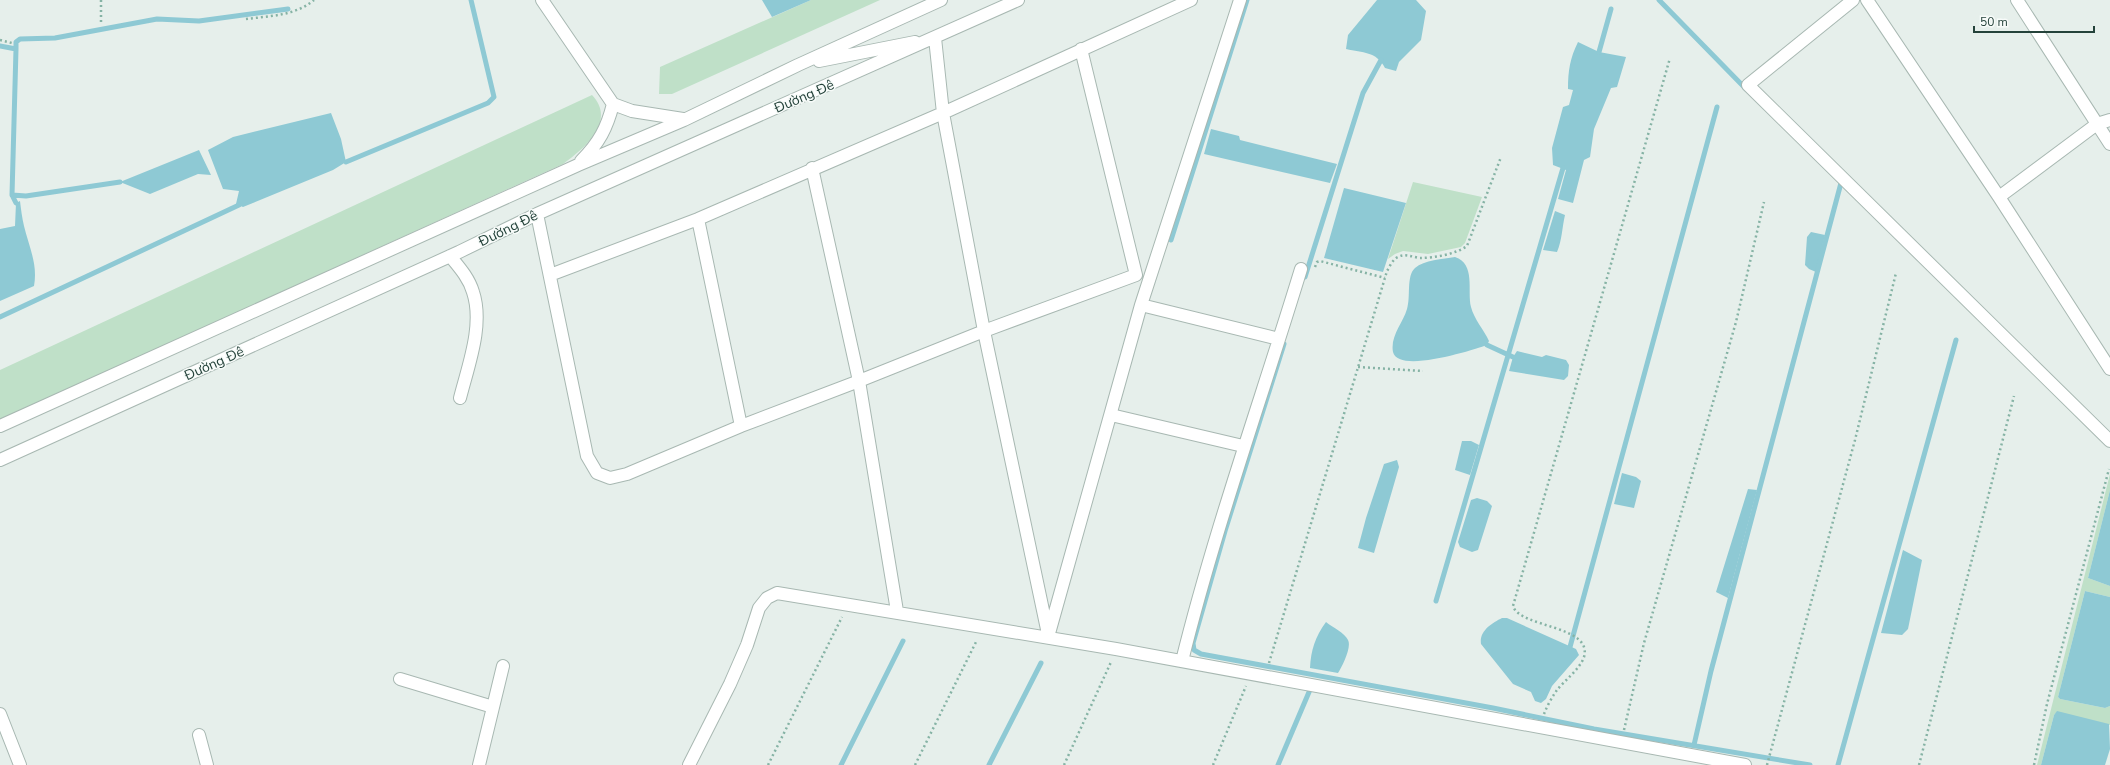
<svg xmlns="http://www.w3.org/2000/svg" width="2110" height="765" font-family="'Nunito Sans',sans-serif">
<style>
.green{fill:#bfe0c8}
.water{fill:#8ec9d4}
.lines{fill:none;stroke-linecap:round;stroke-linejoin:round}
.stream{stroke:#8ec9d4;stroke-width:5}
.minor-casing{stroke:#a8b8b2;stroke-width:14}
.path{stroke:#86b3a5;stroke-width:2.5;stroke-dasharray:2 3;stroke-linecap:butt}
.minor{stroke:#fff;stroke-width:12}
.labels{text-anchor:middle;stroke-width:3;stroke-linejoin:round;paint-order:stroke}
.street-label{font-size:14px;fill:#24423a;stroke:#f7fbf9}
</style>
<rect width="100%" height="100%" fill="#e6efeb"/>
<path class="green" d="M811 0H880L672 94H659L660 67Z
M592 95C617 121 584 149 563 164L0 420V370Z
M1413 182 1482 197 1465 243 1461 247 1428 254 1403 251 1395 254 1388 259Z
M2110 474V490L2088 578 2110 586V597L2085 591 2058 697 2060 699 2105 708 2110 706V725L2057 712 2054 715 2041 765H2037Z"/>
<path class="water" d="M762 0H811L772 17Z
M1377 0H1416L1426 11 1421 40 1399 62 1396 71 1385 68C1376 51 1363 53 1346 49L1348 35Z
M1578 42 1599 52 1626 57 1617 87 1611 88 1594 129 1590 157 1584 160 1573 203 1558 199 1566 170 1553 165 1552 148 1563 107 1569 105 1573 90 1568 89C1568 71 1570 58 1578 42Z
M331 113 341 139 346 162 333 170 243 207 236 204 239 191 223 189 208 150 233 137Z
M1211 129 1239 136 1240 140 1337 164 1330 183 1204 154Z
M199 150 211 175 198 174 150 194 120 182Z
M1344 188 1406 203 1383 272 1324 258Z
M20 201C21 209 22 218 24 226 29 247 38 264 34 286L0 301V229L15 226 16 203Z
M1555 211 1565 215C1562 228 1562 240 1557 252L1543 250Z
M1811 232 1825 235 1816 272 1809 269 1805 265 1807 237Z
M1455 257C1476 264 1467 291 1471 307 1474 319 1484 330 1489 341L1487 345C1473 350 1398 374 1393 352 1390 336 1403 323 1407 309 1411 297 1406 276 1415 268 1424 260 1443 259 1455 257Z
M1517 351 1542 357 1546 355 1566 360 1569 365 1568 376 1564 380 1509 371 1513 357Z
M1462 441H1471L1479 445 1470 475 1455 470Z
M1397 460 1399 467 1374 553 1358 548 1366 518 1384 464Z
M1622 473 1636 477 1641 481 1634 508 1614 504Z
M1748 489 1757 490 1728 598 1716 592Z
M2110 490V586L2088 578Z
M1477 498 1487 501 1492 506 1478 550 1472 552 1460 547 1458 542 1471 500Z
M1903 550 1922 560 1908 629 1902 635 1881 633Z
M2085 591 2110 597V706L2105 708 2060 699 2058 697Z
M1502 618H1507L1576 649 1579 655 1552 686 1546 699 1541 703 1535 701 1531 692 1513 684 1481 644C1479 631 1492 623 1502 618Z
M1326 622C1332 627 1345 633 1348 640 1352 647 1342 667 1338 673L1310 668C1311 650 1315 637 1326 622Z
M2057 711 2109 724 2110 749 2105 765H2041L2054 715Z"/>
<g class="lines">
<path class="stream" d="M1659 0 1746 89
M0 46 16 49 12 195 16 203
M16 49V42L20 39 55 38 157 19 199 21 288 9
M1599 52 1611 9
M346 162 488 103 494 97 471 0
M12 195 26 196 120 182
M1171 240 1247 0
M1305 277 1363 93 1381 60
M0 317 239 205
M1284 344 1225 531 1193 643 1194 650 1201 654 1493 708 1594 729 1810 765
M1487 345 1513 357
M1436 601 1563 168
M1570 647 1717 107
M1694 745 1711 671 1841 183
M841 765 903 641
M989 765 1041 663
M1278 765 1312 685
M1838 765 1956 340"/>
<defs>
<path id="minor" d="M542 0 613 104 632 111 683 119
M1853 0 1748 85 2110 441
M1867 0 1999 197 2110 369
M2017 0 2110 144
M935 38 943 113 984 331 1048 634
M819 61 915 42
M581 161C599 143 607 128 613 104
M1999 197 2097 124 2110 120
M537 214 587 456 597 473 610 478 627 474 741 426 859 381 812 168
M698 219 741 426
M450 256C459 267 469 278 473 292 484 325 468 366 460 398
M550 275 698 219 943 113 1191 0
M1141 305 1279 339
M1111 415 1243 446
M0 426 578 165 684 120 798 65 941 0
M0 460 459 252 537 214 1018 0
M897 611 859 381 984 331 1136 275 1081 49
M1048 637 1141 305 1240 0
M1182 661C1215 528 1261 400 1301 269
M400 679 493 707
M0 714 20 765
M199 735 207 765
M479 765 503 666
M689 765 730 684 747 645 759 608 767 598 777 593 1116 649 1745 765"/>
</defs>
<use href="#minor" class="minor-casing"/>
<path class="path" d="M101 0V22
M246 19C269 16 295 16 314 0
M0 40 12 43
M1315 267 1317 262 1320 261 1385 278
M1358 367 1423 371
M1269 663 1387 271C1390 266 1393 259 1398 257 1405 253 1412 257 1420 258 1434 258 1456 254 1467 246L1501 157
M1544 714C1547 706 1552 697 1557 690 1565 680 1580 669 1584 657 1593 625 1520 628 1513 606L1670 58
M1624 730 1644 643 1736 322 1764 202
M768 765 842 617
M915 765 977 640
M1064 765 1111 662
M1213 765 1246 686
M1767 765 1855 440 1896 273
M1919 765 2014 396
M2034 765 2047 704 2109 469"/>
<use href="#minor" class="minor"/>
</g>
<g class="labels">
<g class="street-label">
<text transform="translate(804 96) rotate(-23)" y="5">Đường Đê</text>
<text transform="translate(508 228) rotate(-26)" y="5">Đường Đê</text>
<text transform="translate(214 363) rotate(-24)" y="5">Đường Đê</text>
</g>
</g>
<path d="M1974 26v6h120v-6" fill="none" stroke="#24423a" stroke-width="2"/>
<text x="1980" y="26" font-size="12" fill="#24423a" stroke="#f7fbf9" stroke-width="3" paint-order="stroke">50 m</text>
</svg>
